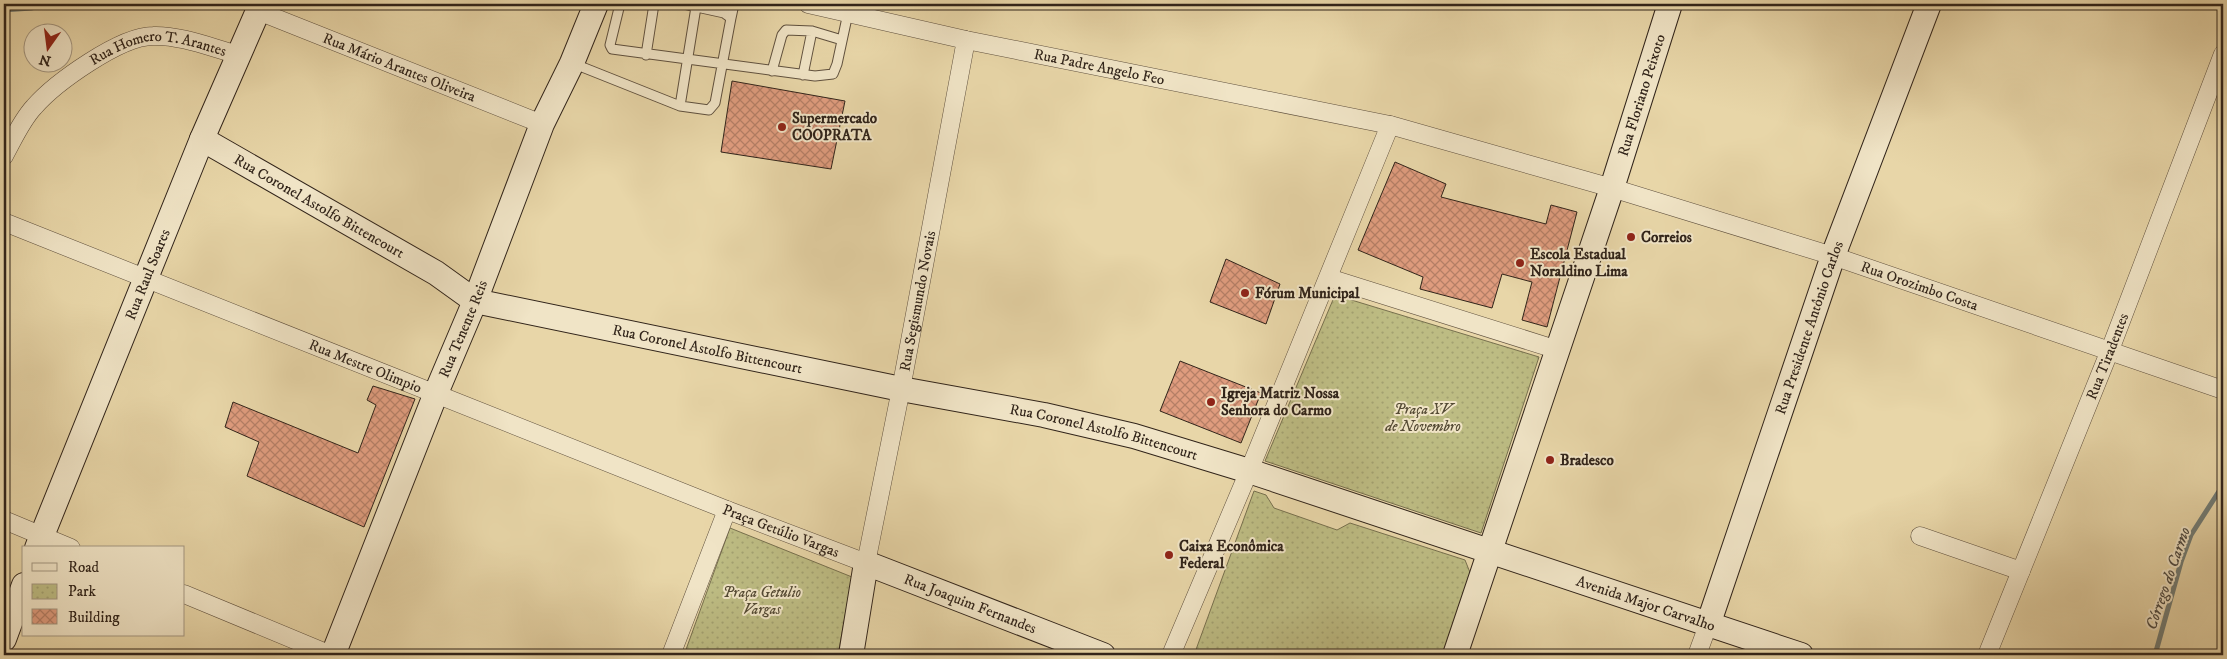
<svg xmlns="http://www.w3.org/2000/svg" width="2227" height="659" font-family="'IM FELL DW Pica',serif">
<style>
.park{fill:url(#park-dots);stroke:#77704e}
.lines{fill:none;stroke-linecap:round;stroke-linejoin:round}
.stream{stroke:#717c76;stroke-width:5}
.building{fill:url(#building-cross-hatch);stroke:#31241a}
.lane-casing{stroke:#5f503e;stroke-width:11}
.street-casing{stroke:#5f503e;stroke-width:19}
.secondary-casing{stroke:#31241a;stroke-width:26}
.lane{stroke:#f0e4c6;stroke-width:9}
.street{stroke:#f0e4c6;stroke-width:18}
.secondary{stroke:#f0e4c6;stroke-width:24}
.poi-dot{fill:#8f2418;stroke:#f0e4c6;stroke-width:2}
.labels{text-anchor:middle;stroke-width:4;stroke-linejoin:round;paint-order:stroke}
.street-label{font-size:15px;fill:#31241a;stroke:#f0e4c6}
.poi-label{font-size:15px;font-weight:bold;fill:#31241a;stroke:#f0e4c6;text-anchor:start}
.park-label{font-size:15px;font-style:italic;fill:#544a34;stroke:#f0e4c6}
.water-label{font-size:16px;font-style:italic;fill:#4c4840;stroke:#f0e4c6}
</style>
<defs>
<pattern id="park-dots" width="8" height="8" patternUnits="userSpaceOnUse" patternTransform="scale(1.25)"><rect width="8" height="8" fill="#bdbc83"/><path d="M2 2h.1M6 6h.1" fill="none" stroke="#a3a171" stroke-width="1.8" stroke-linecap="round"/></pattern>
<pattern id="building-cross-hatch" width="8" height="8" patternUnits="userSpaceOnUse" patternTransform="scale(1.25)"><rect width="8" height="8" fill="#df9c7e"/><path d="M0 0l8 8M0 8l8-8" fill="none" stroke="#b57f66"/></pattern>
</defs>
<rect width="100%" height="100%" fill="#e8d6a8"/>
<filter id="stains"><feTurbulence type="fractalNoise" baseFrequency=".004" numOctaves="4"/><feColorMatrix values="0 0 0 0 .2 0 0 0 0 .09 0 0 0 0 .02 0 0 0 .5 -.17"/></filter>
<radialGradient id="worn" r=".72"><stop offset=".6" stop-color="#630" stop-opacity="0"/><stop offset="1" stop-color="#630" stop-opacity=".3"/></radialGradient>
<path class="park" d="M1335 295 1539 357 1481 533 1265 461Z
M1254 491 1266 495 1274 508 1337 530 1350 523 1465 560 1471 575 1443 655H1194Z
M730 528 852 577 838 655H684Z"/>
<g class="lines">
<path class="stream" d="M4 10 31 8 49 4
M2155 655 2181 562 2191 535 2223 485"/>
</g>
<path class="building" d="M732 81 845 101 831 169 721 152Z
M1395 162 1446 184 1441 197 1546 224 1551 205 1577 212 1547 327 1522 320 1532 282 1502 274 1492 308 1420 289 1423 277 1358 250Z
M1226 259 1280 284 1266 324 1210 302Z
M1180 361 1261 393 1241 443 1160 411Z
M373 386 415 399 364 527 247 476 259 442 225 427 233 402 358 453 376 405 367 400Z"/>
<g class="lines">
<defs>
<path id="lane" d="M620 4 610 45 612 49 815 76 833 74 837 64 848 13
M731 18 734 4
M646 55 654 4
M572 63 680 106 709 110 715 103 731 18 724 13 683 4
M772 71 782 35 786 30 812 31 842 40
M803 75 812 31
M680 106 696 7"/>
<g id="street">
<path id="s1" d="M808 4 966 40 1390 125 1612 188 1833 256 2223 390"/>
<path id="s2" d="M258 11 542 124"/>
<path id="s3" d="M4 156C13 140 21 121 34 107 55 83 120 36 153 36 181 35 212 48 239 55"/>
<path id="s4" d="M4 222 727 510 866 563 901 389 966 40"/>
<path d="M1329 278 1558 350"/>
<path d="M4 520 71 548"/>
<path d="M1920 536 2021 571"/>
<path d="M184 594 331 655"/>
<path d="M671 655 727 510"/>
<path d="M1171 655 1249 471 1390 125"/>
<path d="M1697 655 1708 625"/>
<path id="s5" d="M1987 655 2110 350 2223 54"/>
</g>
<g id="secondary">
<path id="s6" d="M202 139 436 273 475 301 901 389 1044 415 1134 436 1249 471 1801 655"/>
<path id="s7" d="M37 548 202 139 261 4"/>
<path id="s8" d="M1708 625 1833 256 1929 4"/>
<path d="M4 639 24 585"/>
<path id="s9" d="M333 655 436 393 475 301 542 124 572 63 596 4"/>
<path id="s10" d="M851 655 866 563 1103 655"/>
<path id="s11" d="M1455 655 1612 188 1670 4"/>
</g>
</defs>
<use href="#lane" class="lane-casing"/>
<use href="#street" class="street-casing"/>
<use href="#secondary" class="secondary-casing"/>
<use href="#lane" class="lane"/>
<use href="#street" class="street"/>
<use href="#secondary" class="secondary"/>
</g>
<g class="poi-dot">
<circle cx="782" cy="127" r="5"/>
<circle cx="1631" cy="237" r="5"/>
<circle cx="1520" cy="263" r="5"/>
<circle cx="1245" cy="293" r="5"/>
<circle cx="1211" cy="402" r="5"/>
<circle cx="1550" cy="460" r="5"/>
<circle cx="1169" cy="555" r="5"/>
</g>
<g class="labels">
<g class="street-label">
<text dy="5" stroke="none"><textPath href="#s3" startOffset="202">Rua Homero T. Arantes</textPath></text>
<text dy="5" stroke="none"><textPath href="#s1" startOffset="298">Rua Padre Angelo Feo</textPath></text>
<text dy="5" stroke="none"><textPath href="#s2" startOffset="152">Rua Mário Arantes Oliveira</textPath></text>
<text dy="5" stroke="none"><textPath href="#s11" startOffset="590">Rua Floriano Peixoto</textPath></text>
<text dy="5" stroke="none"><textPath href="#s6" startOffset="135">Rua Coronel Astolfo Bittencourt</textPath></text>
<text dy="5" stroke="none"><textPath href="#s7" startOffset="295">Rua Raul Soares</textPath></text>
<text dy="5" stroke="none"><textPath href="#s1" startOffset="1148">Rua Orozimbo Costa</textPath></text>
<text dy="5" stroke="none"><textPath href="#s4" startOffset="1194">Rua Segismundo Novais</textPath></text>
<text dy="5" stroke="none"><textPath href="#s8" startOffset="314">Rua Presidente Antônio Carlos</textPath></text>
<text dy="5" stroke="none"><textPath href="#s9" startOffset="351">Rua Tenente Reis</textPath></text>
<text dy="5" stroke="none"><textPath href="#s6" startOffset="555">Rua Coronel Astolfo Bittencourt</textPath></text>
<text dy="5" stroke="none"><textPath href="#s5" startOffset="322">Rua Tiradentes</textPath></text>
<text dy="5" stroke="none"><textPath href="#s4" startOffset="389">Rua Mestre Olimpio</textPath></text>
<text dy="5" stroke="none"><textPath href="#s6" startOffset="960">Rua Coronel Astolfo Bittencourt</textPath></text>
<text dy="5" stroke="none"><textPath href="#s4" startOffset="836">Praça Getúlio Vargas</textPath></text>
<text dy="5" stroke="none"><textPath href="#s10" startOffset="205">Rua Joaquim Fernandes</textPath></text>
<text dy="5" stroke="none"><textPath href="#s6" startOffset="1529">Avenida Major Carvalho</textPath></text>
</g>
<g class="poi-label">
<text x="792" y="123">Supermercado<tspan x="792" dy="17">COOPRATA</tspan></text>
<text x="1641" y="242">Correios</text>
<text x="1530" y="259">Escola Estadual<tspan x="1530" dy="17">Noraldino Lima</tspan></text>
<text x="1255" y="298">Fórum Municipal</text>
<text x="1221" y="398">Igreja Matriz Nossa<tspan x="1221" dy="17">Senhora do Carmo</tspan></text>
<text x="1560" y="465">Bradesco</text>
<text x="1179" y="551">Caixa Econômica<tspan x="1179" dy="17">Federal</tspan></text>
</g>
<g class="park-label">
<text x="1423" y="414">Praça XV<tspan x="1423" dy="17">de Novembro</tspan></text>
<text x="762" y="597">Praça Getulio<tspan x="762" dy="17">Vargas</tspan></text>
</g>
<g class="water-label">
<text transform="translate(2167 578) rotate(-71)" y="6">Córrego do Carmo</text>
</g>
</g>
<rect width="2227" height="659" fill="none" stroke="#e8d6a8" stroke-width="20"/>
<rect x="5" y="5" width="2217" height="649" fill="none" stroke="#31241a" stroke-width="2.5"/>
<rect x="10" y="10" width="2207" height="639" fill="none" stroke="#31241a"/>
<rect x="22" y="546" width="162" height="90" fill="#f0e4c6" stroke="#a49781"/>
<rect x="32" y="563" width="25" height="8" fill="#f0e4c6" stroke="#a49781"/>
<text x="68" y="572" font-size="15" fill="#31241a">Road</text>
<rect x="32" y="584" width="25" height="15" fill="url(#park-dots)" stroke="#a49781"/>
<text x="68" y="596" font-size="15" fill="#31241a">Park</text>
<rect x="32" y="609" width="25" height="15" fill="url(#building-cross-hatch)" stroke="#a49781"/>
<text x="68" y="622" font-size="15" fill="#31241a">Building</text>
<g transform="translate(48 48) rotate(194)"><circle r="24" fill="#f0e4c6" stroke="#a49781"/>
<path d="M0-4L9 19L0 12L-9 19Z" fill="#8f2418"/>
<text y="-8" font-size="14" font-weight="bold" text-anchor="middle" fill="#31241a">N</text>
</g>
<rect width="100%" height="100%" filter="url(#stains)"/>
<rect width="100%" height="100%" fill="url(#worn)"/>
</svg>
